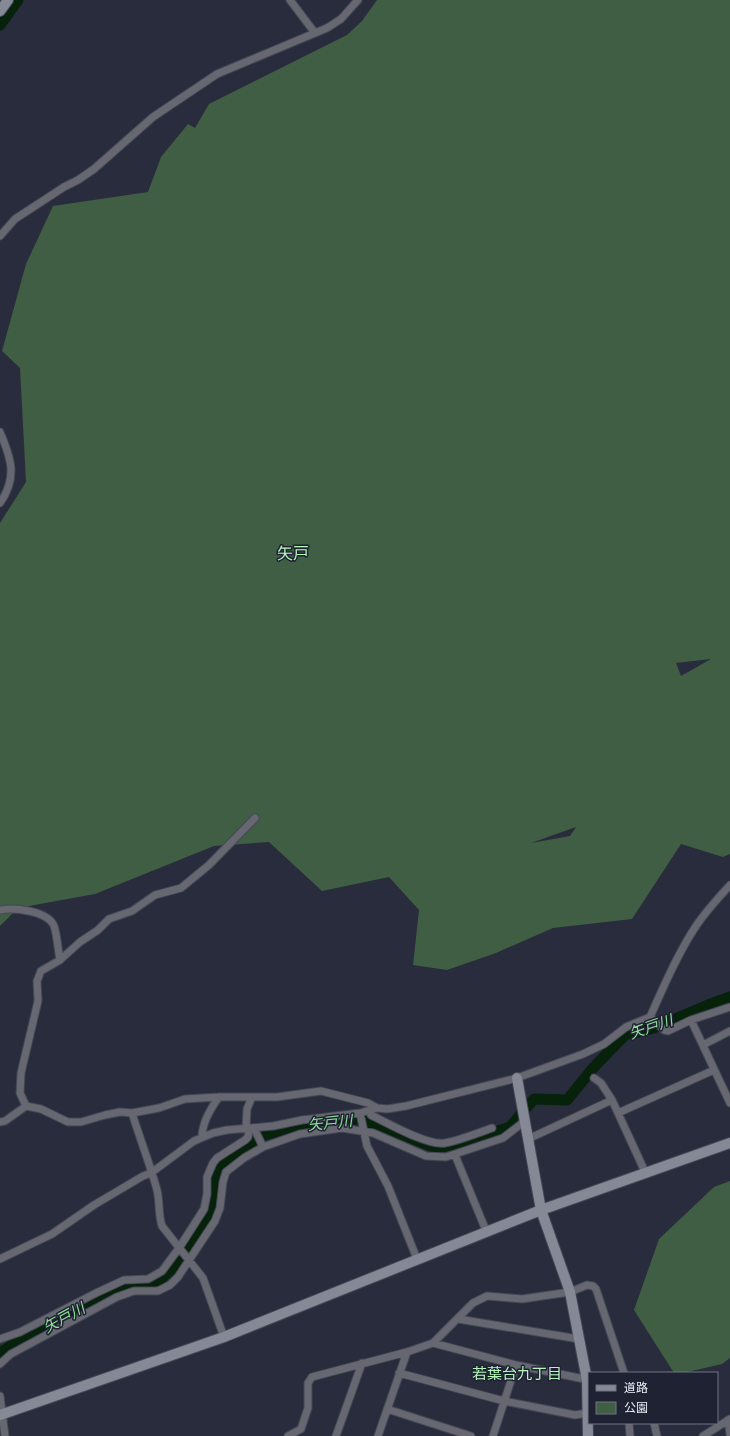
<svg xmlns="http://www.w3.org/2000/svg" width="730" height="1436" font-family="Inter,'Noto Sans JP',sans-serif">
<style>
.green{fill:#405e43;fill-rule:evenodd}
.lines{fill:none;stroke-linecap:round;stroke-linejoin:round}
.river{stroke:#06220b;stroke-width:11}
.street-casing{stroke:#444756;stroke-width:9}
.secondary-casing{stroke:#444756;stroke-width:12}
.street{stroke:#666770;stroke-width:7}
.secondary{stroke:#858895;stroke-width:10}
.labels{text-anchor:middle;stroke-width:3;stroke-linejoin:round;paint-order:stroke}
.water-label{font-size:15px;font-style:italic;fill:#8fdc99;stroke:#1f2232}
.neighbourhood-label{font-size:15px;fill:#b6f6bd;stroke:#1f2232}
.quarter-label{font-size:16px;fill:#b6f6bd;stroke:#1f2232}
</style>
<rect width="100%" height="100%" fill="#292c3c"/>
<path class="green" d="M377 0H730V854L723 857 681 844 632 919 553 928 496 953 447 970 413 965 419 910 389 877 322 891 269 842 214 846 95 894 18 908 0 926V523L26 482 20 368 2 351 26 264 53 206 148 192 161 157 188 124 195 128 209 104 347 35 362 21ZM711 659 681 676 676 663ZM576 827 570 836 531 843Z
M730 1181V1358L722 1364 683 1373H674L634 1310 659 1239 714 1187Z"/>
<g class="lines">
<path class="river" d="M0 25 18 0
M0 1353 21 1339 125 1285 145 1283 159 1280 178 1264 214 1207V1186L216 1173 225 1161 261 1136 288 1128 319 1122 356 1119 386 1128 436 1148 465 1142 510 1127 534 1099 567 1100 594 1067 626 1034 639 1032 654 1028 708 1005 730 997"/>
<defs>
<path id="street" d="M290 0 315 33
M0 236 15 219 64 187 78 180 94 169 153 117 217 74 327 28 341 19 358 0
M0 432C11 458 18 477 0 503
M0 910C14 907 48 911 54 926 57 934 58 950 60 960
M650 1017 664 1030 668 1031 691 1020 730 1007
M691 1020 730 1103
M703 1045 730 1031
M612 1100 618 1113 714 1070
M26 1106 20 1093 21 1073 38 1001 37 981 41 971 60 960 80 942 98 930 109 919 132 911 155 895 181 888 209 865 255 818
M370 1111 371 1115C387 1123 428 1146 445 1143 461 1140 477 1133 492 1128
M132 1113C140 1139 150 1164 157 1190 160 1202 158 1214 162 1226L203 1278 224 1337
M360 1113 367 1146 388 1186 417 1259
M618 1113 646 1174
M0 1122 5 1121 26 1106 41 1109 68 1122H81L105 1115 120 1112 132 1113 159 1108 185 1099 219 1097H277L321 1091 368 1103 377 1108
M254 1128 263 1147
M246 1129 247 1109 252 1097
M202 1137C202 1122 211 1108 219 1097
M528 1139 612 1100 601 1083 594 1078
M455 1155 487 1233
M0 1259 52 1234 94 1205 143 1176 151 1173 194 1141 213 1133 227 1130 273 1126 302 1120 360 1113 377 1108 387 1109 406 1106 517 1078 583 1054 604 1044 626 1027 650 1017C663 988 678 953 696 926 706 911 718 898 730 885
M458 1319 579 1339
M0 1339 20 1332 96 1293 124 1280 148 1279 162 1271 179 1248 204 1209 207 1194V1177L213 1163 217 1158 245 1140 248 1137 249 1129
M433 1343 516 1365 589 1380
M0 1364 11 1354 117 1297 134 1291H158L170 1285 178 1277 215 1221 220 1208 223 1182 226 1172 244 1158 263 1147 300 1134 342 1128 373 1133 426 1156 446 1157 503 1138 525 1121
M399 1373 504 1401 575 1415 588 1413
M0 1396 5 1436
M387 1409 471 1436
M728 1420 730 1434
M629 1423 630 1436
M654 1423 657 1436
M288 1436 301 1429 308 1408V1383L312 1377 407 1352 433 1343 473 1303 487 1296 522 1299 570 1292 587 1285 593 1286 596 1289 624 1373
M336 1436 362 1363
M378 1436 407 1352
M493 1436 516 1365
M703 1436 730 1419"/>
<path id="secondary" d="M0 11 8 0
M517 1078 541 1210 570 1292 587 1380 588 1436
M0 1415 224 1337 541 1210 730 1143"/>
</defs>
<use href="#street" class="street-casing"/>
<use href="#secondary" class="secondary-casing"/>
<use href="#street" class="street"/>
<use href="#secondary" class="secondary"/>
</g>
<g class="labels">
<g class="water-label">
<text transform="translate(651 1027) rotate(-19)" y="5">矢戸川</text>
<text transform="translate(330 1123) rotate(-6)" y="5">矢戸川</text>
<text transform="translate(64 1318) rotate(-29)" y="5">矢戸川</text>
</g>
<g class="neighbourhood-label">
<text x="517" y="1379">若葉台九丁目</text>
</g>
<g class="quarter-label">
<text x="293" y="559">矢戸</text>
</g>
</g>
<rect x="588" y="1372" width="130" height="52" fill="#1f2232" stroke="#717381"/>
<rect x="596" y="1385" width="20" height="6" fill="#858895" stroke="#717381"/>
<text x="624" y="1392" font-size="12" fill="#ebedf8">道路</text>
<rect x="596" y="1402" width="20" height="12" fill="#405e43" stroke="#717381"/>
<text x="624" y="1412" font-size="12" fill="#ebedf8">公園</text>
</svg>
